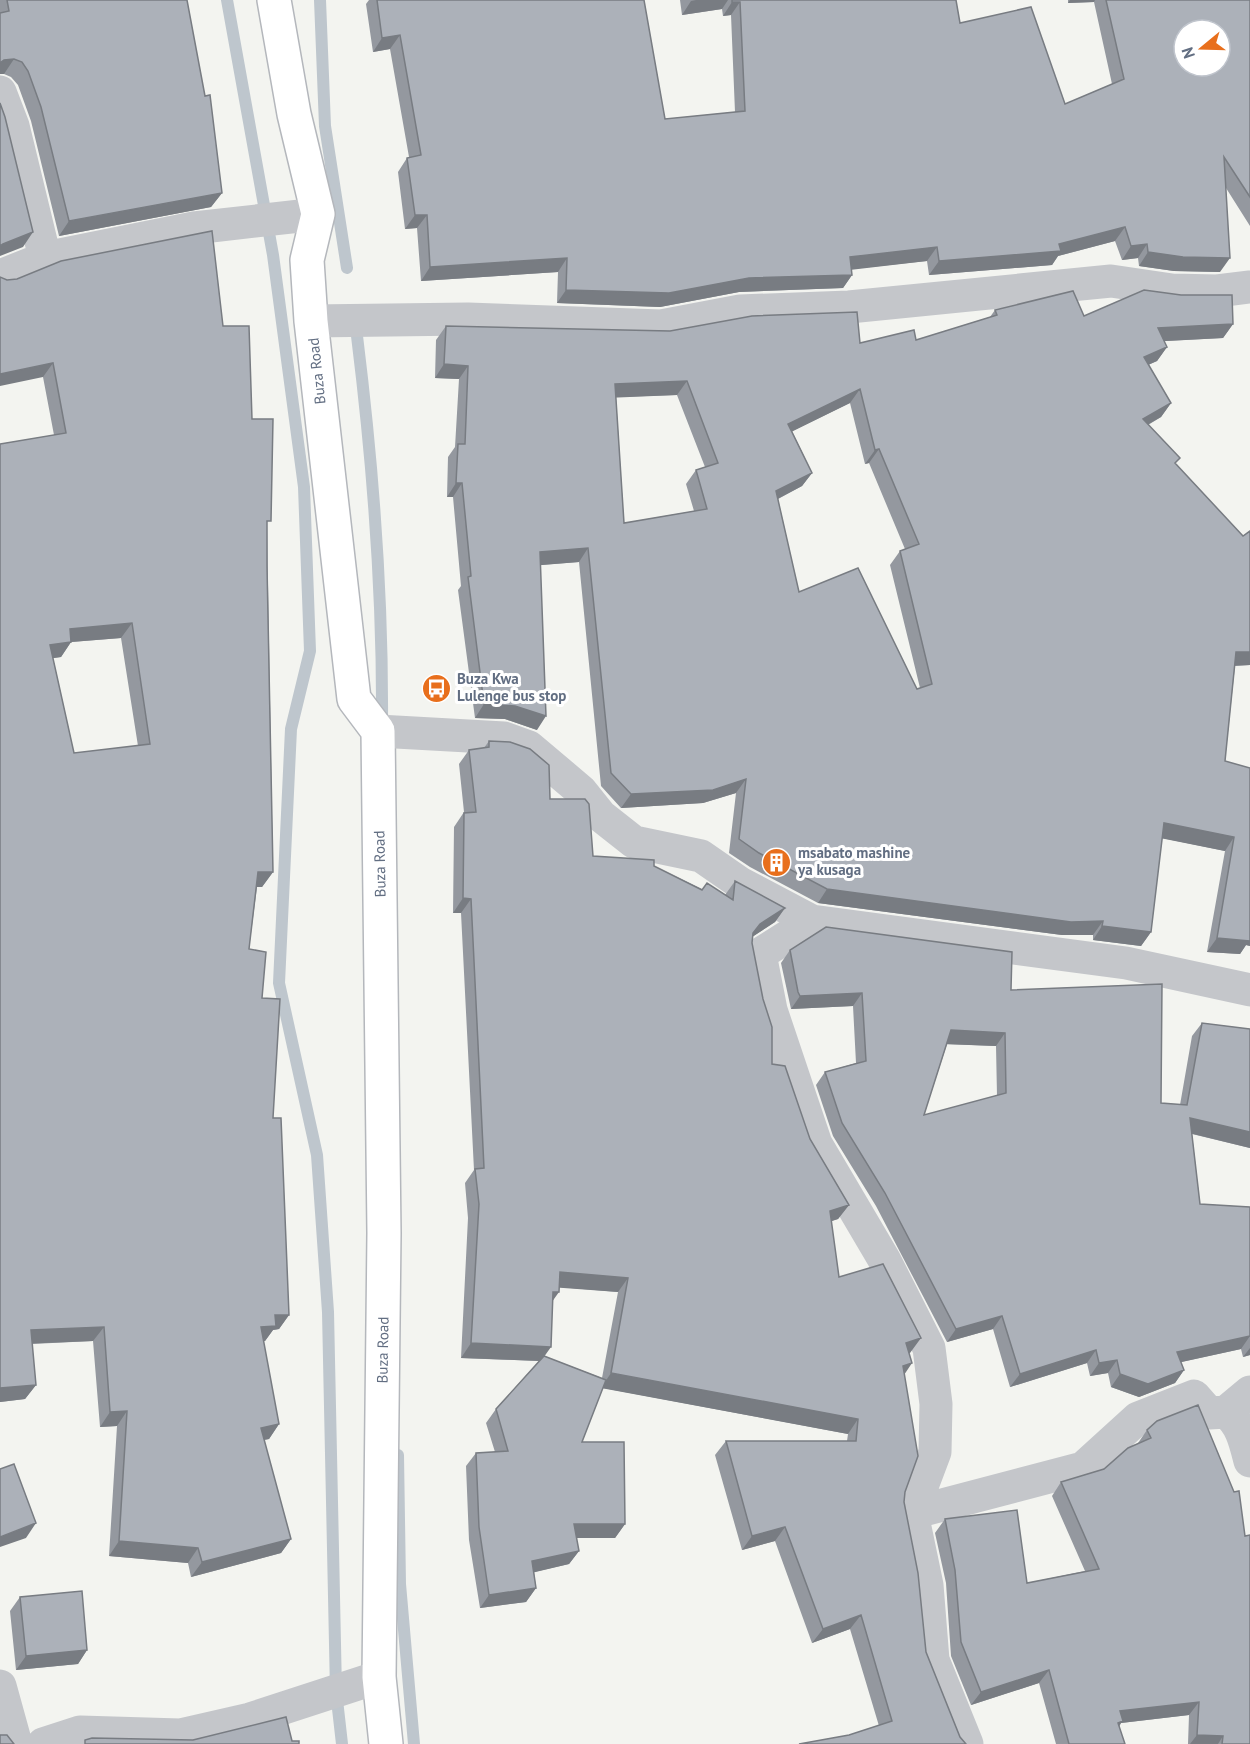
<svg xmlns="http://www.w3.org/2000/svg" width="1250" height="1744" font-family="'PT Sans',sans-serif">
<style>
.lines{fill:none;stroke-linecap:round;stroke-linejoin:round}
.stream{stroke:#bec6cd;stroke-width:12}
.major-casing{stroke:#b4b7bc;stroke-width:36}
.minor{stroke:#c4c6ca;stroke-width:33}
.major{stroke:#fff;stroke-width:33}
.wall{fill:#94989f;fill-rule:evenodd}
.shaded-wall{fill:#787c82}
.building{fill:#acb1b9;stroke:#787c82;stroke-width:1.5;fill-rule:evenodd}
.labels{text-anchor:middle;stroke-width:6;stroke-linejoin:round;paint-order:stroke}
.street-label{font-size:15px;fill:#626e82;stroke:#fff}
.poi-label{font-size:15px;font-weight:bold;fill:#626e82;stroke:#fff;text-anchor:start}
</style>
<rect width="100%" height="100%" fill="#f3f4f0"/>
<g class="lines">
<path class="stream" d="M227 0 273 255 304 487 310 651 291 729 279 983 317 1155 328 1312 336 1691 342 1744
M320 0 325 126 347 268
M357 336C373 465 383 594 382 724
M398 1455 400 1584 414 1744"/>
<defs>
<path id="major" d="M274 0 294 114 318 214 307 260 311 321 354 699 378 731 384 1233 379 1677 386 1744"/>
</defs>
<use href="#major" class="major-casing"/>
<path class="minor" d="M0 92 13 126 45 258
M0 276 45 258 194 228 318 214
M311 321 468 319 661 326 740 311 849 307 1111 281 1172 290 1217 291 1250 287
M378 731 504 738 529 747 581 791 601 816 634 842 701 856 740 883 812 921 1126 963 1250 990
M812 921 760 954 771 1010 816 1144 885 1261 929 1348 936 1404 935 1452 912 1513 927 1585 933 1660 967 1744
M1226 1412 1250 1392
M912 1513 1083 1468 1138 1418 1194 1396 1209 1413 1226 1412C1242 1425 1245 1442 1250 1461
M0 1686 16 1744
M43 1744 80 1732 180 1735 250 1719 379 1677"/>
<use href="#major" class="major"/>
</g>
<path class="wall" d="M0 0H187L222 193 211 207 59 236 31 121 18 85 11 77 4 74H0Z
M369 0H644L665 119 735 112 731 15 723 16 722 9 682 15 680 0H956L960 23 1065 104 1112 84 1094 2 1068 3V0H1250V226L1226 188 1220 272 1174 271 1139 266 1138 258 1122 260 1115 241 1058 256 1052 265 929 275 927 261 852 269V275L843 288 739 292 660 307 557 303 558 272 421 281 417 228 405 229 398 172 407 158 409 157 390 49 373 52 366 4Z
M7 280 223 326 252 419 267 527 273 872 262 887H257L249 949 262 998 273 1118 289 1315 279 1329 273 1330 265 1341H263L279 1424 269 1439 264 1440 291 1539 281 1553 191 1577 188 1563 109 1556 117 1426 100 1427 93 1341 32 1344 36 1385 25 1399 0 1402V444L54 435 43 377ZM121 638 138 746 74 753 53 658 61 657 71 642Z
M995 310 1233 324 1223 338 1164 341 1167 347 1157 361 1148 365 1171 403 1161 417 1148 425 1175 464 1243 536 1250 531V665L1235 666 1225 761 1250 768V946L1246 945 1240 954 1207 952 1225 851 1162 838 1151 932 1141 946 1093 940V935H1062L818 903 750 867 729 853 736 793 703 803 621 808 601 786 579 562 540 565 537 730 505 719 475 718 458 590 461 586 453 497H447L448 457 455 447 459 379 435 378 436 340 446 326 860 343 916 340 990 317ZM677 395 705 467 696 470 686 484 694 511 624 523 616 397ZM850 403 865 464 869 463 905 549 900 551 890 565 920 688 917 689 799 592 778 499 802 486 812 473 792 431Z
M489 741 550 799 593 856 654 866 702 889 725 895 735 881 785 908 775 922 752 937V943L772 1064 810 1139 849 1205 838 1219 831 1221 839 1277 910 1353H909L904 1374 905 1492 904 1502 926 1652 960 1737 849 1735 879 1726 850 1629 812 1643 775 1541 742 1550 715 1455 726 1441H847L848 1434 603 1388 582 1442 625 1524 615 1538H576L579 1551 569 1564 534 1572 536 1588 526 1602 480 1608 469 1540 466 1466 476 1453 495 1452 486 1423 496 1409 539 1361 461 1358 468 1218 465 1183 474 1170 461 913H453L454 827 464 812 459 764 469 750 484 748ZM559 1287 618 1292 602 1378 544 1356 552 1302Z
M790 950 1011 990 1161 1103 1180 1105 1192 1036 1202 1023 1250 1029V1148L1192 1134 1200 1204 1250 1207V1355L1243 1357 1241 1349 1181 1362 1184 1370 1175 1383 1139 1397 1111 1387 1108 1373 1090 1376 1087 1363 1010 1387 993 1329 947 1342 876 1206 833 1136 816 1085 825 1072 856 1063 853 1006 791 1009 781 963ZM947 1044 996 1046 997 1096 924 1115Z
M1147 1430 1245 1536 1250 1744H1188L1189 1715 1121 1723 1119 1727 1125 1744H1056L1039 1683 971 1705 951 1656 946 1583 935 1533 945 1519 1027 1583 1085 1571 1052 1496 1061 1482 1104 1469 1138 1443Z
M20 1597 87 1650 78 1664 16 1670 10 1611Z"/>
<path class="shaded-wall" d="M696 0H728L722 9 682 15 691 1Z
M1070 0H1095L1094 2 1068 3Z
M732 2H740L731 15 723 16Z
M400 35 390 49 373 52 382 38Z
M14 59 4 74H0V63L4 60Z
M222 193 211 207 59 236 69 221Z
M415 215H427L417 228 405 229Z
M1125 227 1115 241 1058 256 1052 265 929 275 939 261 1059 244Z
M33 232 23 247 0 256V246L3 244Z
M1147 244 1138 258 1122 260 1131 246Z
M937 247 927 261 841 271 850 257Z
M1148 252 1230 258 1220 272 1174 271 1139 266Z
M567 258 558 272 421 281 430 267Z
M852 275 843 288 739 292 660 307 557 303 566 290 749 278Z
M1233 324 1223 338 1148 342 1158 328Z
M1167 347 1157 361 1134 371 1144 357Z
M53 363 43 377 0 386V374Z
M444 364 468 366 459 379 435 378Z
M687 381 677 395 606 398 615 384Z
M860 389 850 403 779 438 788 424Z
M1171 403 1161 417 1133 433 1143 419Z
M879 449 869 463 865 464 875 450Z
M812 473 802 486 766 505 776 491Z
M456 483H462L453 497H447Z
M588 548 579 562 530 566 540 552Z
M132 623 121 638 71 642 61 657 40 660 50 645 70 629Z
M1236 652H1250V665L1226 666Z
M484 704 515 706 546 716 537 730 505 719 475 718Z
M746 779 736 793 703 803 621 808 631 794Z
M1164 823 1234 837 1225 851 1155 837Z
M258 872H273L262 887H248Z
M827 889 1103 921 1093 935H1062L818 903Z
M463 898 471 899 461 913H453Z
M785 908 775 922 749 939 743 947 760 924Z
M1102 926 1151 932 1141 946 1093 940Z
M1250 932V946L1246 945 1240 954 1207 952 1217 938Z
M862 993 853 1006 791 1009 800 996Z
M951 1030 1005 1033 996 1046 942 1044Z
M1190 1118 1250 1132V1148L1181 1131Z
M849 1205 838 1219 820 1225 830 1211Z
M560 1272 628 1278 618 1292 550 1287Z
M553 1292H559L549 1306Z
M275 1315H289L279 1329 273 1330 265 1341 251 1342 261 1327Z
M1002 1316 993 1329 947 1342 956 1329Z
M104 1327 93 1341 20 1344 31 1330Z
M1250 1336 1241 1349 1168 1365 1177 1352Z
M921 1338 910 1353 896 1357 906 1343Z
M471 1343 551 1347 541 1361 461 1358Z
M1250 1348V1355L1243 1357Z
M1096 1350 1087 1363 1010 1387 1020 1374Z
M1117 1360 1108 1373 1090 1376 1099 1363Z
M912 1363 902 1378 903 1366Z
M1184 1370 1175 1383 1139 1397 1111 1387 1120 1374Z
M611 1373 858 1419 848 1434 601 1388Z
M36 1385 25 1399 0 1402V1388Z
M127 1411 117 1426 100 1427 110 1412Z
M279 1424 269 1439 251 1442 261 1428Z
M36 1523 26 1538 0 1547V1537Z
M574 1524H625L615 1538H564Z
M785 1527 775 1541 742 1550 752 1536Z
M291 1539 281 1553 191 1577 202 1562Z
M119 1541 198 1548 188 1563 109 1556Z
M579 1551 569 1564 523 1575 532 1561Z
M536 1588 526 1602 480 1608 489 1595Z
M861 1615 850 1629 812 1643 823 1629Z
M87 1650 78 1664 16 1670 26 1656Z
M1049 1670 1039 1683 971 1705 981 1692Z
M1199 1702 1189 1715 1121 1723 1113 1735 1120 1711Z
M1197 1735 1223 1736 1218 1744H1190Z"/>
<path class="building" d="M7 0H187L205 96 210 95 222 193 69 221 41 107 28 71 22 62 14 59 4 60 0 63V13L9 11Z
M377 0H644L665 119 745 111 740 2H732V0H956L960 23 1031 7 1065 104 1124 79 1106 0H1250V197L1224 157 1230 258 1183 257 1148 252 1147 244 1131 246 1125 227 1059 244 1061 251 939 261 937 247 850 257 852 275 749 278 669 293 566 290 567 258 430 267 427 215H415L407 158 421 155 400 35 382 38ZM1184 30H1220V66H1184Z
M0 103 5 117 33 232 3 244 0 246Z
M212 231 223 326H249L252 419H273L271 521H267V566L273 872H258L249 949 266 952 262 998 280 999 273 1118H281L289 1315H275L276 1326 261 1327 279 1424 261 1428 291 1539 202 1562 198 1548 119 1541 127 1411 110 1412 104 1327 31 1330 36 1385 0 1388V444L66 433 53 363 0 374V277L7 280 17 279 61 261ZM132 623 150 744 74 753 50 645 71 642 70 629Z
M1144 290 1181 295H1232L1233 324 1158 328 1167 347 1144 357 1171 403 1143 419 1180 458 1175 463 1243 536 1250 531V652H1236L1225 761 1250 768V941L1217 938 1234 837 1164 823 1151 932 1102 926 1103 921 1071 922 827 889 759 853 739 839 746 779 713 790 631 794 611 773 588 548 540 552 546 716 515 706 484 704 468 577 471 576 462 483H456L458 444H465L468 366 444 364 446 326 670 331 752 316 857 312 860 343 914 330 916 340 997 315 995 310 1073 291 1084 316ZM687 381 718 463 696 470 707 509 624 523 615 384ZM860 389 875 450 879 449 919 544 900 551 932 684 917 689 858 568 799 592 776 491 812 473 788 424Z
M489 741 510 742 530 749 549 765 550 799H585L589 804 593 856 654 860V866L702 890 707 883 733 900 735 881 785 908 760 924 753 933 752 943 763 999 772 1027V1064L785 1066 810 1139 849 1205 830 1211 839 1277 883 1264 921 1338 906 1343 912 1363 903 1366 918 1456 905 1492 904 1502 918 1573 926 1652 960 1737 966 1744H799L849 1735 892 1721 861 1615 823 1629 785 1527 752 1536 726 1441H856L858 1419 611 1373 628 1278 560 1272 559 1292H553L551 1347 471 1343 479 1204 475 1169 484 1168 471 899 463 898 464 813 476 812 469 750 489 747Z
M826 927 1012 952 1011 990 1162 984 1161 1103 1187 1105 1202 1023 1250 1029V1132L1190 1118 1200 1204 1250 1207V1336L1177 1352 1184 1370 1148 1384 1120 1374 1117 1360 1099 1363 1096 1350 1020 1374 1002 1316 956 1329 885 1193 842 1123 825 1072 866 1061 862 993 800 996 798 992 790 950ZM951 1030 1005 1033 1006 1093 924 1115Z
M544 1356 606 1380 582 1442H624L625 1524H574L579 1551 532 1561 536 1588 489 1595 479 1527 476 1453 508 1451 496 1409Z
M1198 1405 1234 1492 1239 1491 1245 1536 1250 1535V1744H1222L1223 1736 1197 1735 1199 1702 1120 1711 1123 1721 1118 1723 1125 1744H1069L1049 1670 981 1692 961 1642 955 1570 945 1519 1017 1510 1027 1583 1099 1569 1061 1482 1104 1469 1128 1448 1151 1438 1147 1430 1157 1421Z
M14 1464 36 1523 0 1537V1469Z
M82 1591 87 1650 26 1656 20 1597Z
M286 1717 292 1741H299V1744H85V1740L92 1738 193 1740Z
M0 1735H7L14 1744H0Z"/>
<defs>
<symbol id="bus-disc" viewBox="-11 -11 22 22"><circle r="9.5" fill="#e86f1c" stroke="#fff"/><path d="M-5-6H5V4H4V6H2V4H-2V6H-4V4H-5ZM-3.5-4V0h7V-4ZM-3.5 1.2v1.5H-2V1.2ZM2 1.2v1.5H3.5V1.2Z" fill="#fff"/></symbol>
<symbol id="building-disc" viewBox="-11 -11 22 22"><circle r="9.5" fill="#e86f1c" stroke="#fff"/><path d="M-4-6H4V6H1V3H-1V6H-4ZM-2.5-4.3h1.7v1.8h-1.7ZM.8-4.3h1.7v1.8H.8ZM-2.5-1h1.7V.8h-1.7ZM.8-1h1.7V.8H.8Z" fill="#fff"/></symbol>
</defs>
<g fill-rule="evenodd">
<use href="#bus-disc" x="420" y="672" width="33" height="33"/>
<use href="#building-disc" x="760" y="846" width="33" height="33"/>
</g>
<g class="labels">
<g class="street-label">
<text transform="translate(317 371) rotate(-96)" y="5">Buza Road</text>
<text transform="translate(380 864) rotate(-91)" y="5">Buza Road</text>
<text transform="translate(383 1350) rotate(-89)" y="5">Buza Road</text>
</g>
<g class="poi-label">
<text x="457" y="684">Buza Kwa<tspan x="457" dy="17">Lulenge bus stop</tspan></text>
<text x="798" y="858">msabato mashine<tspan x="798" dy="17">ya kusaga</tspan></text>
</g>
</g>
<g transform="translate(1202 48) rotate(251)"><circle r="28" fill="#ffffff" stroke="#c0c5cd" stroke-width="1.5"/>
<path d="M0-4.5L10 22L0 15L-10 22Z" fill="#e86f1c"/>
<text y="-9" font-size="16" font-weight="bold" text-anchor="middle" fill="#626e82">N</text>
</g>
</svg>
